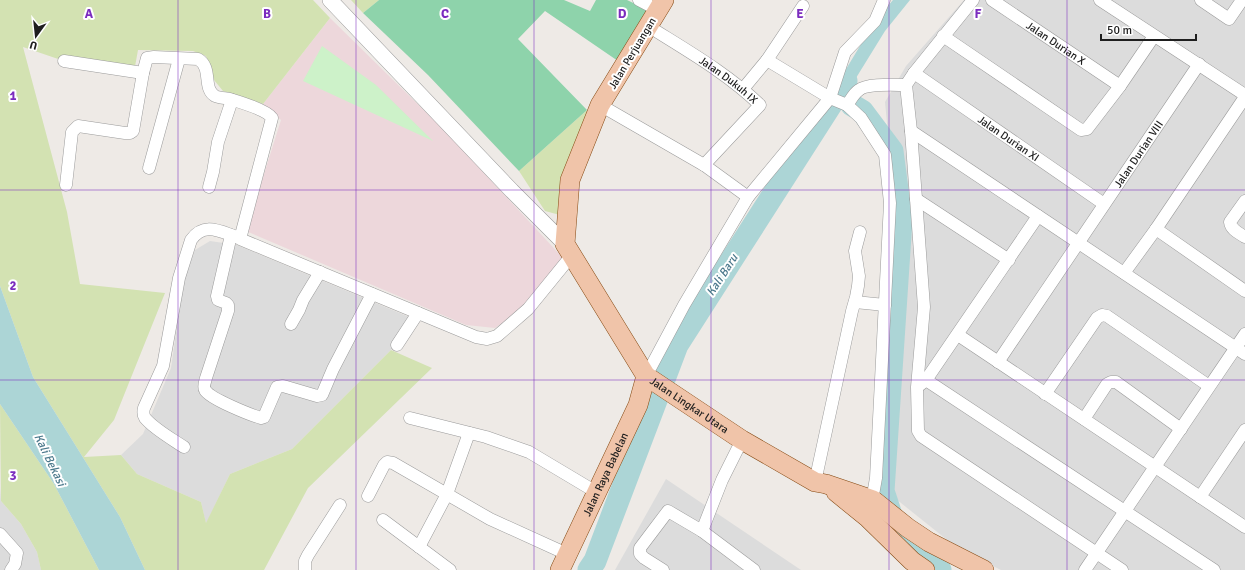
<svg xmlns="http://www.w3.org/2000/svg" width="1245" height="570" font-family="Signika,sans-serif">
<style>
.residential{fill:#dcdcdc}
.commercial{fill:#edd7db}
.grass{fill:#d3e2b2}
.park{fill:#cdf2c9}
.pitch{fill:#8ed3ab}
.water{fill:#acd5d6}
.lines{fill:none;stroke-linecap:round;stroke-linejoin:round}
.river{stroke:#acd5d6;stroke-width:23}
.minor-casing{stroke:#9b9b9b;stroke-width:13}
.tertiary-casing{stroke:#9b9b9b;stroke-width:16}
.primary-casing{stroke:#864a13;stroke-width:20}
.minor{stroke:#fff;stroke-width:12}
.tertiary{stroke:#fff;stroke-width:15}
.primary{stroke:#f0c4a9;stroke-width:19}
.grid{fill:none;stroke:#7b2cbf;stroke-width:1;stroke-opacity:0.55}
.labels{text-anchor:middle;stroke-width:4;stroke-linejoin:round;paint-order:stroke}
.street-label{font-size:11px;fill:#1e1e1e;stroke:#fff}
.water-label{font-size:12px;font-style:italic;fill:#4c798c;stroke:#fff}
.grid-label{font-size:13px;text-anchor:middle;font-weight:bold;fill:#7b2cbf;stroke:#fff;stroke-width:4;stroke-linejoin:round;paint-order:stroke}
</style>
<rect width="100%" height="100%" fill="#eeeae6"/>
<path class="residential" d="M964 0H1245V570H1001L956 547 886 491 895 207 885 102 906 66Z
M210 241 237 245 414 319 391 350 292 449 230 474 206 524 201 502 137 474 121 455 143 434 171 368 184 277 195 250Z
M666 479 801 570H615Z
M0 487 1 501 21 524 37 552 41 570H0Z"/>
<path class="commercial" d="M330 18 444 130 563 258 517 313 495 328 466 325 246 231 281 120 263 104Z"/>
<path class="grass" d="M0 0H313L330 18 263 104 223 91 214 80 206 56 193 51 138 50 134 72 64 61 23 47 67 212 80 284 165 293 114 420 84 457 121 455 137 474 201 502 206 523 230 474 292 449 391 350 432 368 308 488 264 570H145L120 517 33 377 0 286Z
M351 0H379L363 13Z
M593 108 560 215 545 211 519 171 587 110Z
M0 404 54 484 99 570H41L37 552 21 524 1 501Z"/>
<path class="park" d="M322 46 376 85 433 141 303 81Z"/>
<path class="pitch" d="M379 0H564L590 11 596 0H627L650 11 618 61 545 11 518 39 587 110 519 171 428 75 363 13Z"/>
<path class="water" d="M893 0H910L885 31 843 99 831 94 875 21Z
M0 286 33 377 120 517 145 570H99L54 484 0 404Z"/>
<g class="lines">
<path class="river" d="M852 105 862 111 892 151 901 220 883 491 899 539 934 567 940 570
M589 570 595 561 677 345 846 81"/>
<defs>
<g id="minor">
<path d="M639 0 658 10"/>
<path d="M973 0 914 73 906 85 911 131 924 307 917 387 918 431 921 436 1122 570"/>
<path id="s1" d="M992 0 1120 86"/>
<path d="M1100 0 1245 95"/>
<path d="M1201 0 1229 19 1242 0"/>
<path id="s2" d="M648 26C686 50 727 73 760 105L704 165"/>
<path d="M943 36 1081 130 1087 129 1120 86 1154 36"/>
<path d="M767 60 830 98 847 105C851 100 853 94 859 90 867 83 895 85 906 85"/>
<path d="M64 61 143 73"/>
<path id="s3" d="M914 73 1104 204"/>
<path d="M743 89 767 60 803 6"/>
<path d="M600 105 704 165 748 197"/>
<path d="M847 105 861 118 885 155 890 203 876 478 871 506"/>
<path d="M911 131 1245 354"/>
<path d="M149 168 179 59"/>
<path d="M66 185 72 132 78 126 125 133H130L133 131 143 73 147 58 154 57 198 59C213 68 202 88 215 96 219 98 226 98 230 99 240 102 267 110 272 118L240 239 476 337 487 339 497 336 528 309 572 255"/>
<path d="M209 187 213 172 218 142 232 100"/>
<path d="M916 199 1009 260"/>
<path d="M1245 201 1230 222C1231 230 1239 233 1245 237"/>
<path d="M1156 229 1245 291"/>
<path d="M231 235 217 296 218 300 226 303 228 305V311L206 378C205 382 203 387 205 390 210 399 251 415 261 418L264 417 277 387 283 386 317 396 322 395 333 369 372 294"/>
<path d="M1124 273 1156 229 1245 97"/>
<path d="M855 302 885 305"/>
<path d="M291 324 299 310 303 300 320 272"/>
<path d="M958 335 1245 527"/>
<path d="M397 345 418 313"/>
<path id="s4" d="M998 362 1199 64"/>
<path d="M646 376 684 305 748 197 830 98 845 52 875 21 884 0"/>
<path d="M926 380 1214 570"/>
<path d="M920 385 926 380 1038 216"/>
<path d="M1045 394 1097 318 1102 315 1107 316 1209 386"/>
<path d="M410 418 486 437 529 452 596 492"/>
<path d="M1084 419 1107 384 1111 382H1116L1181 429"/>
<path d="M184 447C172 439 154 429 145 418 143 415 143 412 144 408L163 366 179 278 191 240C204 222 219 231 237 237"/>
<path d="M815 482 852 311 856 297 858 286 859 276 855 251 860 232"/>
<path d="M368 496 384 465 387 462 393 463 490 519 567 554"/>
<path d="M1200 497 1245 430"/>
<path d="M383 520 450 570"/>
<path d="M702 531 722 480 742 440"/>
<path d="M0 534 17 553 15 564 11 570"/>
<path d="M419 547 447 494 469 433"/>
<path d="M305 570V561L308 555 340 505"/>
<path d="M663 570 644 558 640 554V548L668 511 702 531 754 570"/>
<path d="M1085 570 1245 334"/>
</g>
<path id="tertiary" d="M330 0 512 191 565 244"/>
<g id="primary">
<path id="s5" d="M664 0 600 105 570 180 565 244 646 376 742 440 815 482 826 484 873 500 908 528 929 542 984 570"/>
<path d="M836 492 868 518 912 561 925 570"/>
<path id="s6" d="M560 570 638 405 646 376"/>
</g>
</defs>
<use href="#minor" class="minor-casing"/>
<use href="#tertiary" class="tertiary-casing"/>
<use href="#primary" class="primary-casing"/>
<use href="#minor" class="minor"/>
<use href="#tertiary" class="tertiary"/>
<use href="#primary" class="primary"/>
</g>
<path class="grid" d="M178 0V570M356 0V570M534 0V570M711 0V570M889 0V570M1067 0V570M0 190H1245M0 380H1245"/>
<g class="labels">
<g class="street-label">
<text dy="4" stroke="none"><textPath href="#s1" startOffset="77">Jalan Durian X</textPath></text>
<text transform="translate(632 53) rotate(-59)" y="4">Jalan Perjuangan</text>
<text dy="4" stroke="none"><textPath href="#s2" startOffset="97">Jalan Dukuh IX</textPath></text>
<text dy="4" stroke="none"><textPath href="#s3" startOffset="115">Jalan Durian XI</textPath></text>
<text dy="4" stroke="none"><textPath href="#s4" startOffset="251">Jalan Durian VIII</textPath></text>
<text dy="4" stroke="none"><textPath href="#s5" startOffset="475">Jalan Lingkar Utara</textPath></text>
<text dy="4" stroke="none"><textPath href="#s6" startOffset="106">Jalan Raya Babelan</textPath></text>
</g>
<g class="water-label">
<text transform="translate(722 275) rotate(-57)" y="4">Kali Baru</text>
<text transform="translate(50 460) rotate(64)" y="4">Kali Bekasi</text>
</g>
</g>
<g class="grid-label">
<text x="89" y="18">A</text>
<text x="267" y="18">B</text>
<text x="445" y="18">C</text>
<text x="622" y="18">D</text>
<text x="800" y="18">E</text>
<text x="978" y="18">F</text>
<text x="13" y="100">1</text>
<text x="13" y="290">2</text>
<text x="13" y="480">3</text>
</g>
<g transform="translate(36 36) rotate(195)" stroke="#ffffff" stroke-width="3" paint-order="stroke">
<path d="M0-3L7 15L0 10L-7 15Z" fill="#1e1e1e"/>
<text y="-6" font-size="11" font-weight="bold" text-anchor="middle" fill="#1e1e1e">U</text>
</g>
<path d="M1101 34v6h95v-6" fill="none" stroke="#1e1e1e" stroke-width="2"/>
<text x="1107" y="34" font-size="12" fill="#1e1e1e" stroke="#ffffff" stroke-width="3" paint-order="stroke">50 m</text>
</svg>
